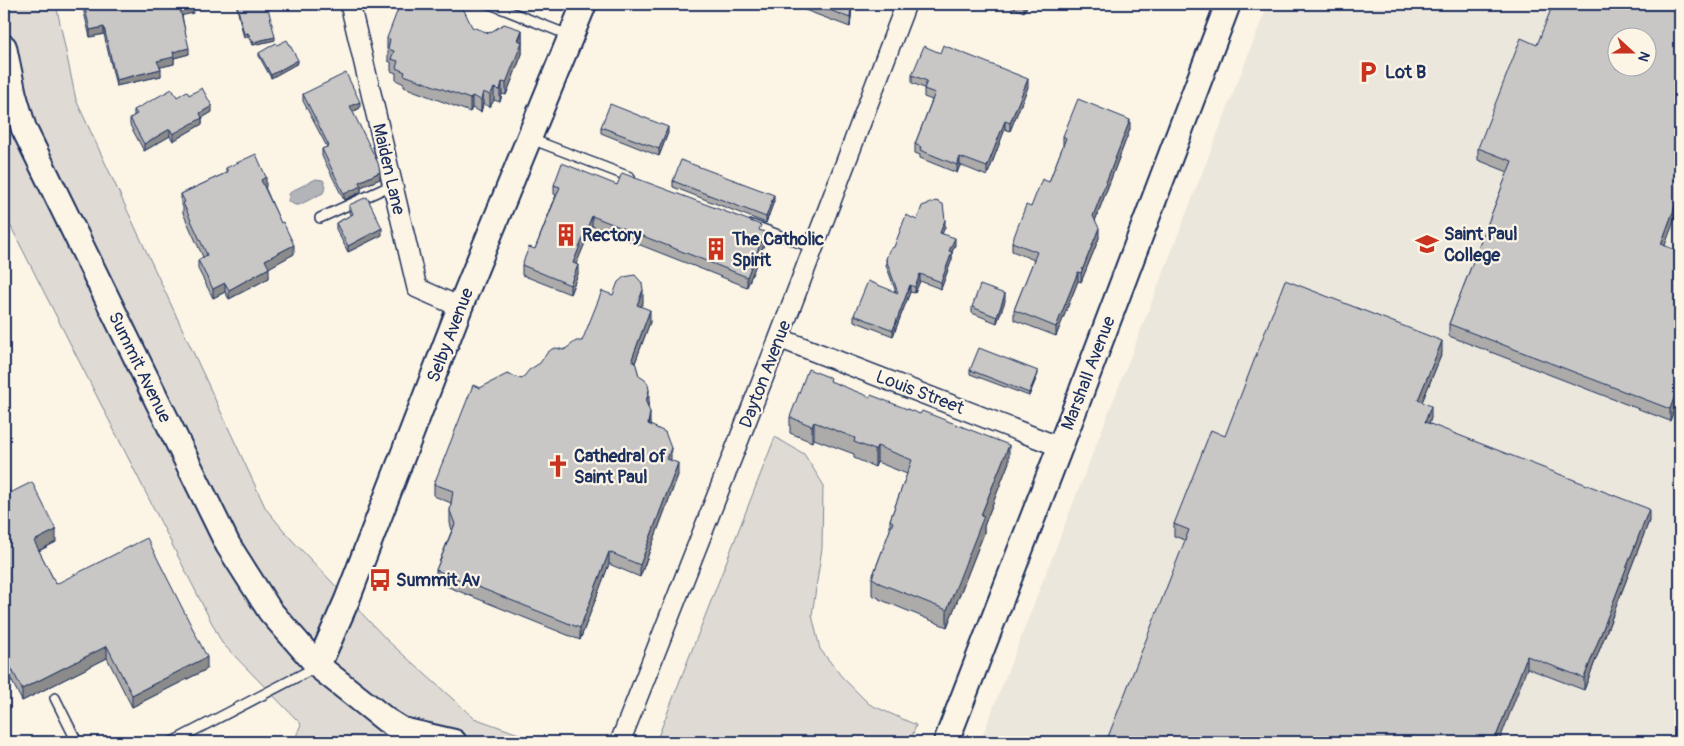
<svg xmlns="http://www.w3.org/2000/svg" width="1684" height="746" font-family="Pangolin,sans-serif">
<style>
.built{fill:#ece7dc;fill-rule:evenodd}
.green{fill:#dfdbd4;stroke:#7d8599}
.water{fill:#b2b4b8;stroke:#767f94}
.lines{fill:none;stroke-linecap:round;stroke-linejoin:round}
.service-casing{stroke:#1b2f5e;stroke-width:12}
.minor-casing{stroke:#1b2f5e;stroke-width:22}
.tertiary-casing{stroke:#1b2f5e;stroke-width:28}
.service{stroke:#fcf5e5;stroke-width:9}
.minor{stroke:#fcf5e5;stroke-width:19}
.tertiary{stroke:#fcf5e5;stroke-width:24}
.wall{fill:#acabaa;stroke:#1b2f5e}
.shaded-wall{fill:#8c8b8b;stroke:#1b2f5e}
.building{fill:#c8c7c6;stroke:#1b2f5e;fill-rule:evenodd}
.labels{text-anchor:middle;stroke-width:4.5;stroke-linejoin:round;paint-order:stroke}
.poi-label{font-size:18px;font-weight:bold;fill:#1b2f5e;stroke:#fcf5e5;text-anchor:start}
.street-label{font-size:18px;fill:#1b2f5e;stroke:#fcf5e5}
</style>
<rect width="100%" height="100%" fill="#fcf5e5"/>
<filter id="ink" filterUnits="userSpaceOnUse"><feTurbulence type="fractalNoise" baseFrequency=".02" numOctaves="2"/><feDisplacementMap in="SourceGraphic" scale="10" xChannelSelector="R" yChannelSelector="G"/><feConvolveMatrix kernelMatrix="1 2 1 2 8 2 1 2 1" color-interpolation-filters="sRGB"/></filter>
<g filter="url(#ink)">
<path class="built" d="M1268 4H1680V742H980ZM1616 38H1646V68H1616Z"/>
<path class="green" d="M4 4H56L76 100 266 509 291 539 388 641 474 718 541 742H294L301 724 222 643 4 213Z
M775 437 804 454 823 484 822 548 812 615 820 649 842 677 869 704 916 725 910 742H656Z"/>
<path class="water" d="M316 179 323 180 326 186 323 193 299 205H295L288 201 289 194 292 191Z"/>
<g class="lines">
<defs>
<path id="service" d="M490 4 571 36
M531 139 630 177
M320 218 392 185
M752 225 813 248
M55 698 77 742
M172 742 318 666"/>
<path id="minor" d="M350 4 417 288 460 307
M779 338 1060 447
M620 742 779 338 906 4"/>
<path id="tertiary" d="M4 47 14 95 24 129 228 545 247 575 270 611 318 666 386 720 402 730 416 742
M318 666 347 600 460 307 584 4
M402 730 454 742
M946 742 1074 411 1228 4"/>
</defs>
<use href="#service" class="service-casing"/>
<use href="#minor" class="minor-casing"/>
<use href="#tertiary" class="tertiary-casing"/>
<use href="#service" class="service"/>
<use href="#minor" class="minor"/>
<use href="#tertiary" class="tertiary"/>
</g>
<path class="wall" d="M82 4H192L193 13 182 15 189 54 174 58V64L160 67 161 76 116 86 104 34 90 37Z
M789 4H854L852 7 850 27Z
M1003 4H1028L1024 12Z
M1054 4H1072L1069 10Z
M237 5 275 40 253 45 248 37 244 38 237 8Z
M522 30V54L506 95 502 94 500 102 494 100 490 107 483 104 481 112 472 108 470 112 404 87V84L396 80V73L391 71V62L388 61V51L387 50V38L489 33Z
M1537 45 1665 246 1680 252V393L1670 421 1449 336V324L1508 172 1478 160V148Z
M259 53 298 63 271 78 259 56Z
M912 75 1028 87 1010 131 1005 129 987 176 960 165 957 173 920 158V155L915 153V144L932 100 924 97V88L912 83Z
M303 94 360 108 353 112 380 179 361 187V192L344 200 322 156V149L327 147 303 101Z
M189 95 212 112 202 118V124L173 141 170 136 144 151 130 125V118L134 116V110Z
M601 127 668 133 659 156 601 133Z
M1130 129 1095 221 1099 238 1081 282 1078 281 1056 336 1014 320V310L1034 260 1012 251V242L1031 207 1049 182 1063 146V136Z
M226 168 266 187H265L294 254 268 268 269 278 229 299 225 292 213 298 198 269V260L203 257 183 213V207L181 203V194L226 173Z
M673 181 774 201 766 223 673 187Z
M554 185H617L761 231 765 242 747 287 592 226 576 264 578 274 570 294 522 275V265L535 249 556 195 554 194Z
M349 205 382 235 348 252 336 229V223L351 215 349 212Z
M917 220 945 227 942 233 955 245 952 252V259L941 289 920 281 915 293 910 292 893 336 854 321V315L896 292 886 265V259L894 247Z
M613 295 643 302 641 307 650 322 635 363 639 376 649 402 648 406 650 425 671 461 678 475 640 577 609 564 580 640 436 582V570L452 530 450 523V511L451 503 434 496V484L480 388 522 379 564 350 582 341Z
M1005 301 997 323 972 313V307Z
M1442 353 1422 402 1431 418 1429 424 1649 521 1584 690 1527 668 1174 536V524L1225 436Z
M970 370 1038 374 1029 396 970 374Z
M831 382 1009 462 984 526V533L947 627 879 599V598L872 595V578L890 530V520L907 474 877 462 875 467 854 458V454L814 439 812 442 790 433V417Z
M4 481 10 493 56 542 39 551 56 584 207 669 132 707 107 658 22 701 4 666Z"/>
<path class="shaded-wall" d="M851 4H854L852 7 850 27Z
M1025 4H1028L1024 12V6Z
M193 6V13L180 16V9Z
M104 27V34L90 37V30Z
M522 30V54L506 95V83Z
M248 33V37L244 38V34Z
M275 37V40L253 45V42Z
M189 48V54L174 58V64L157 68V61L173 52Z
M298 60V63L271 78V75Z
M161 69V76L116 86V80Z
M1028 79V87L1010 131V123Z
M502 82V94L500 102V90Z
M494 88V100L490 107V95Z
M483 92V104L481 112V100Z
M472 96V108L470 112V99Z
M360 102V108L350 113V106Z
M212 106V112L202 118V124L173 141V134L200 113Z
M1130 120V129L1093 226V216Z
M1005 121V129L987 176V167Z
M668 127V133L659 156V149Z
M170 129V136L144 151V144Z
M960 157V165L957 173V165Z
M380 172V179L361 187V192L344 200V194L359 182Z
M266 177V187L261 189V180Z
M1680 193V205L1661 256V244Z
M774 195V201L766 223V217Z
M592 216V226L573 272V263Z
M945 220V227L940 239V233Z
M382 228V235L348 252V246Z
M1099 228V238L1081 282V273Z
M765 232V242L747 287V277Z
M955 238V245L949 258V251Z
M294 245V254L265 270V260Z
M952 252V259L941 289V282Z
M578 265V274L570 294V285Z
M269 268V278L229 299V290Z
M1078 272V281L1056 336V327Z
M920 274V281L915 293V287Z
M225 283V292L213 298V289Z
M910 285V292L893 336V330Z
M643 290V302L637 317V305Z
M1005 294V301L997 323V317Z
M650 310V322L632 371V359Z
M1442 341V353L1418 412V400Z
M1038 371V374L1029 396V393Z
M1680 381V393L1670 421V409Z
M649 390V402L646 414V402Z
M1431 406V418L1425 434V422Z
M650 412V424L648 436V424Z
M814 422V439L812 442V426Z
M1009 445V462L984 526V533L947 627V610L981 515Z
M877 446V462L875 467V450Z
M671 448V460L667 471V459Z
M678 463V475L640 577V565Z
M1649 509V521L1584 690V678Z
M56 530V542L34 553V541Z
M609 552V564L580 640V628Z
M107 646V658L22 701V689Z
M1527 656V668L1499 742H1494Z
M207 657V669L132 707V695Z"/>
<path class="building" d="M84 4H192L193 6 180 9 189 48 173 52 174 57 157 61 161 69 116 80 104 27 90 30Z
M242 4H267L275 37 253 42 248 33 244 34 237 5Z
M400 4H461L472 27 489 33 504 24 522 30 518 40 522 42 506 83 502 82 500 90 494 88 490 95 483 92 481 100 472 96 470 99 404 75 405 72 396 68 398 61 391 59 394 51 388 49 390 39 387 38Z
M814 4H851L850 18Z
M1018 4H1025L1024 6Z
M1553 4H1680V193L1661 244 1680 252V381L1670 409 1449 324 1512 161 1478 148 1521 38 1537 45ZM1616 38H1646V68H1616Z
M287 40 298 60 271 75 259 53 276 43 277 45Z
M943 45 1028 79 1010 123 1005 121 987 167 960 157 957 165 920 150 921 147 915 144 935 93 924 89 927 81 912 75 924 46 940 53Z
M346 73 360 102 350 106 378 163 380 172 359 182 361 186 344 194 322 149 329 146 303 94Z
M202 88 212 106 200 113 202 118 173 134 170 129 144 144 130 118 137 114 134 110 172 89 177 97 187 91 189 95Z
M1078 99 1130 120 1093 216 1099 228 1081 273 1078 272 1056 327 1014 310 1037 252 1012 242 1026 205 1031 207 1042 179 1049 182 1066 138 1063 136Z
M610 104 668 127 659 149 601 127Z
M256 154 266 177 261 180 281 223 283 222 294 245 265 260 269 268 229 290 225 283 213 289 198 260 207 255 183 203 185 202 181 194 228 172 226 168Z
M681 160 774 195 766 217 673 181Z
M562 163 617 185 622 173 761 225 759 230 765 232 747 277 592 216 573 263 578 265 570 285 522 265 529 247 535 249 560 187 554 185Z
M367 197 382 228 348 246 336 223 353 214 349 205Z
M936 201 943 204 945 220 940 233 955 238 949 251 952 252 941 282 920 274 915 287 910 285 893 330 854 315 868 281 898 293 886 259 888 253 890 249 894 247 906 215 917 220 922 206Z
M635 275 642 283 643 290 637 305 650 310 632 359 636 365 639 376 645 380 648 384 649 390 646 402 650 412 648 424 665 432 671 448 667 459 678 463 640 565 609 552 580 628 436 570 455 524 450 511 453 491 434 484 473 385 480 388 507 374 522 379 529 370 540 363 547 353 552 349 556 348 564 350 576 341H582L602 291 613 295 618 282 624 277Z
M1285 280 1442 341 1418 400 1431 406 1425 422 1649 509 1584 678 1527 656 1494 742H1106L1189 530 1174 524 1211 430 1225 436Z
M980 285 1005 294 997 317 972 307Z
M979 348 1038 371 1029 393 970 370Z
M808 369 831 378 830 381 870 397 871 395 920 414 922 411 1009 445 981 515 984 516 947 610 879 583V582L872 578 893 522 890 520 912 460 877 446 875 450 854 442 855 438 814 422 812 426 790 417Z
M4 481 10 493 32 482 56 530 34 541 56 584 147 538 207 657 132 695 107 646 22 689 4 654Z"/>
</g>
<defs>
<symbol id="parking-bare" viewBox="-9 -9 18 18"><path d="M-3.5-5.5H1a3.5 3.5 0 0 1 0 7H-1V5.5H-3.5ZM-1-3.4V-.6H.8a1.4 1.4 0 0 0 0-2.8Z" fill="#c8321e" stroke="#fcf5e5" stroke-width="2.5" paint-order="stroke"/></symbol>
<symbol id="building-bare" viewBox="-9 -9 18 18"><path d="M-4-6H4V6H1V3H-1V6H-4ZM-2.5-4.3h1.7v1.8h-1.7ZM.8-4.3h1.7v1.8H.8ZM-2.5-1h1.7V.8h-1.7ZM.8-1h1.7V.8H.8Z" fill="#c8321e" stroke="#fcf5e5" stroke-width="2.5" paint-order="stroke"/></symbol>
<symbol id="university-bare" viewBox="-9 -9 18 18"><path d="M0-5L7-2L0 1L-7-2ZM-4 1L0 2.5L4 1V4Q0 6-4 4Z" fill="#c8321e" stroke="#fcf5e5" stroke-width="2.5" paint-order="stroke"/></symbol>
<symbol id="church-bare" viewBox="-9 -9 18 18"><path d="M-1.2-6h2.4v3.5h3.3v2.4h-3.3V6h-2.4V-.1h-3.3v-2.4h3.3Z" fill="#c8321e" stroke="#fcf5e5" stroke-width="2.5" paint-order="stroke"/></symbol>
<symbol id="bus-bare" viewBox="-9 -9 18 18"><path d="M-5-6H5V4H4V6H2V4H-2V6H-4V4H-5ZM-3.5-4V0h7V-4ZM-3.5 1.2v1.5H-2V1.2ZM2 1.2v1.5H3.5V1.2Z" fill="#c8321e" stroke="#fcf5e5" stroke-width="2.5" paint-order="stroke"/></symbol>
</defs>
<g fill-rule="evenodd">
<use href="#parking-bare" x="1352" y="56" width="32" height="32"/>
<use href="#building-bare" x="550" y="219" width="32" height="32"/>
<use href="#university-bare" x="1411" y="228" width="32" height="32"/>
<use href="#building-bare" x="700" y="233" width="32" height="32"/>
<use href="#church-bare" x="542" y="450" width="32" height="32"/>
<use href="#bus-bare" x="364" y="564" width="32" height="32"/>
</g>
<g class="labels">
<g class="poi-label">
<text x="1385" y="78">Lot B</text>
<text x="1444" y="240">Saint Paul<tspan x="1444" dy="21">College</tspan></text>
<text x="582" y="241">Rectory</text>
<text x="732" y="245">The Catholic<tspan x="732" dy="21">Spirit</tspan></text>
<text x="574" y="462">Cathedral of<tspan x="574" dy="21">Saint Paul</tspan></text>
<text x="396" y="586">Summit Av</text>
</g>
<g class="street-label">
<text transform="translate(389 169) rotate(77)" y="6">Maiden Lane</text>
<text transform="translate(450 335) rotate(-69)" y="6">Selby Avenue</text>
<text transform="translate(140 367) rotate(64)" y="6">Summit Avenue</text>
<text transform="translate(1088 373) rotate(-69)" y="6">Marshall Avenue</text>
<text transform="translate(765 374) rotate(-69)" y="6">Dayton Avenue</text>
<text transform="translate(920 392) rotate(21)" y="6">Louis Street</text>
</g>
</g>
<rect width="1684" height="746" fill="none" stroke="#fcf5e5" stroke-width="20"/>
<rect x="10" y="10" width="1664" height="726" fill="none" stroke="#1b2f5e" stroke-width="2" filter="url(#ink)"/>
<g transform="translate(1632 52) rotate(111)"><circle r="24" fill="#fcf5e5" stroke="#a2a6af"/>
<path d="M0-4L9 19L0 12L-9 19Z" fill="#c8321e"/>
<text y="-8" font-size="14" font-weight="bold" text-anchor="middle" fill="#1b2f5e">N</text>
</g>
</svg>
